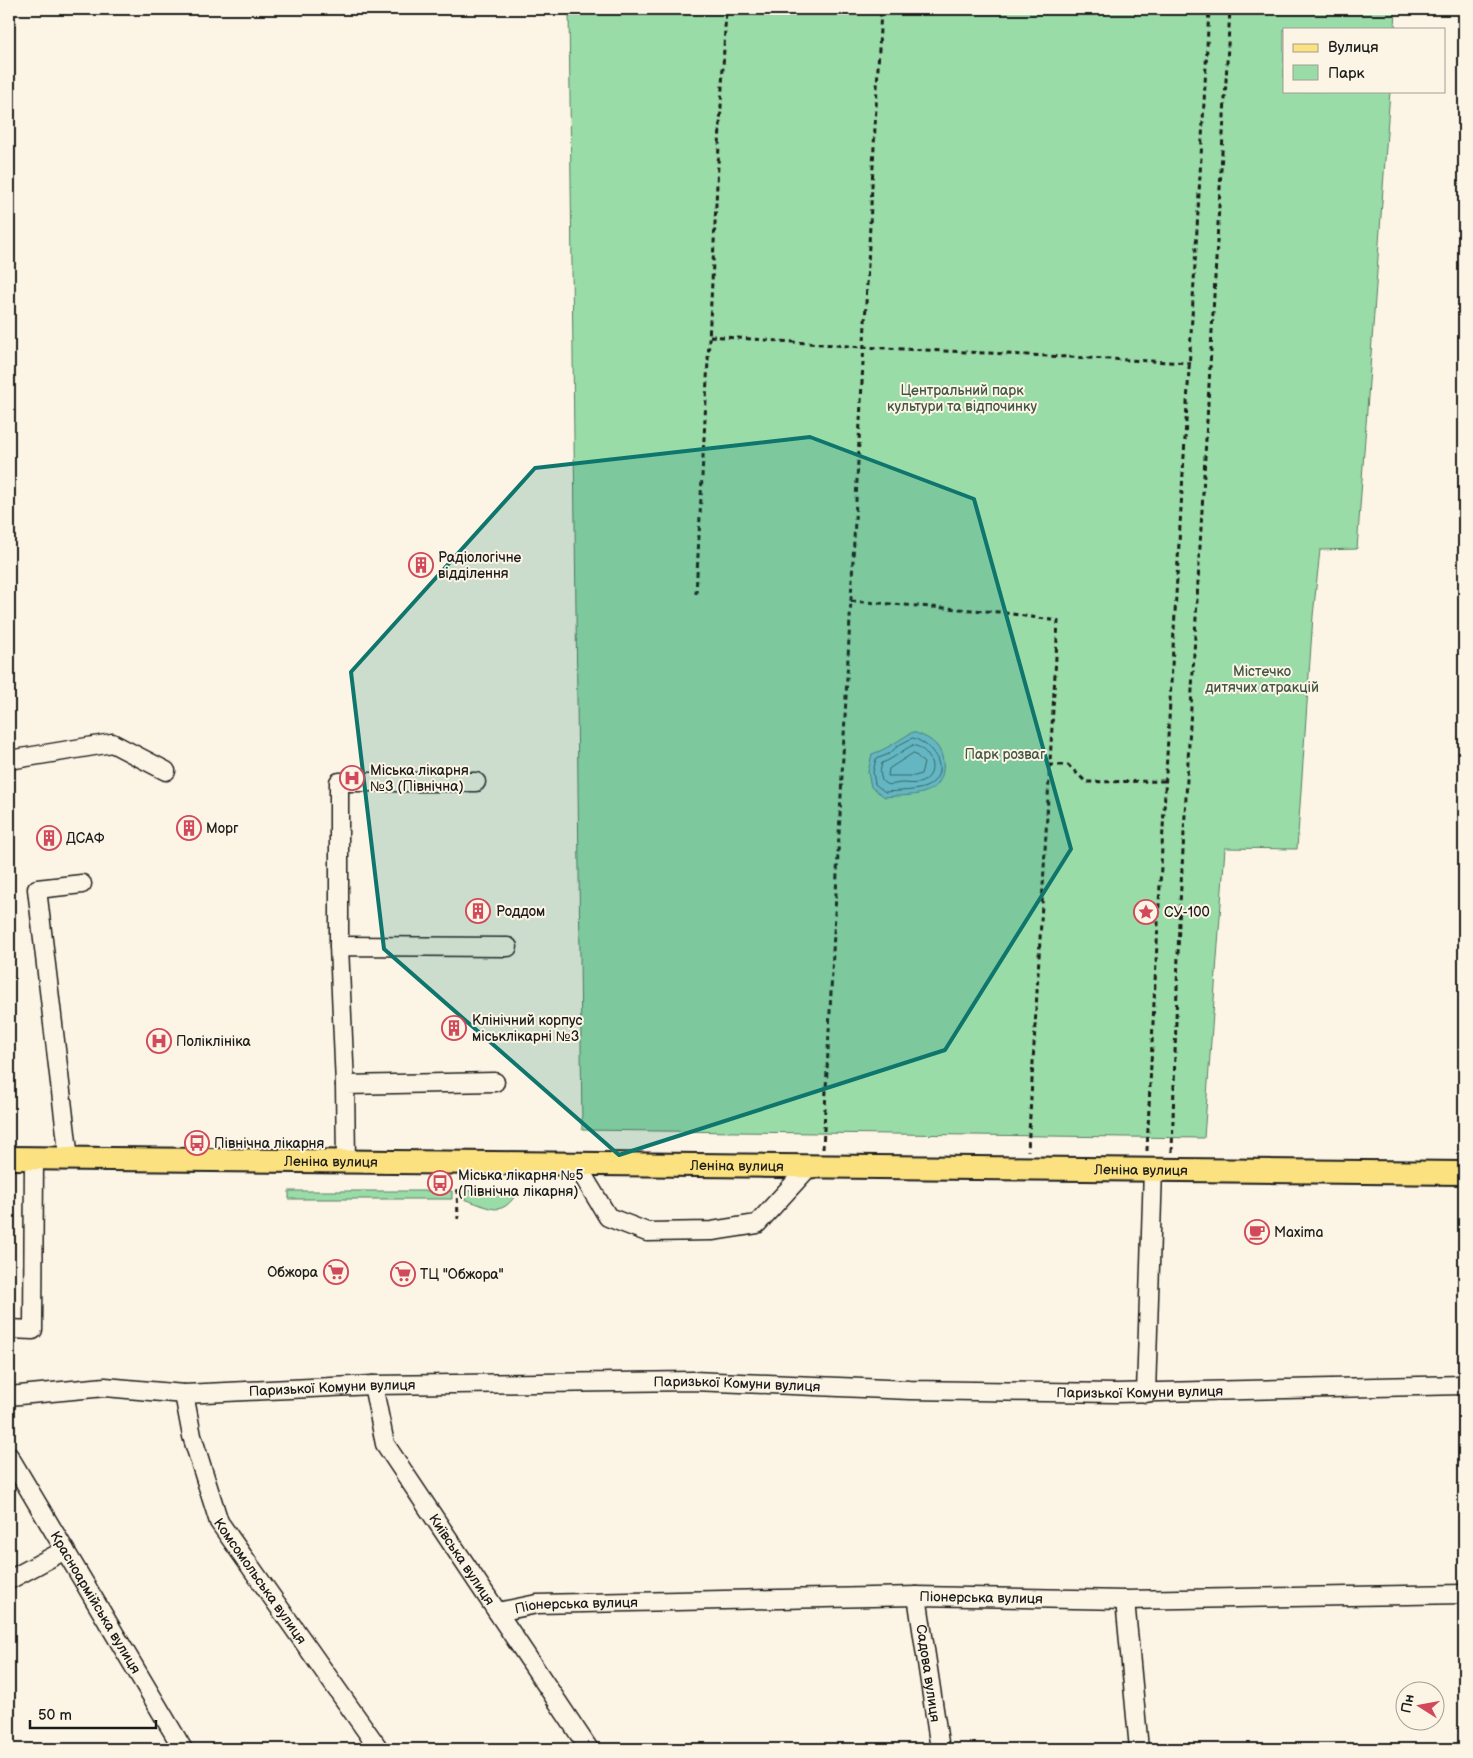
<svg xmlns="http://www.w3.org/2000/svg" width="1473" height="1758" font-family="'Balsamiq Sans',sans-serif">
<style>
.green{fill:#99dca8;stroke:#5a7c62}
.water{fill:#7ac7d8;stroke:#54838d}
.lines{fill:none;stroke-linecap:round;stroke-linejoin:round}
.shore{stroke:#426067;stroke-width:1}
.minor-casing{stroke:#1c1c1c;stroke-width:21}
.major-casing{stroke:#1c1c1c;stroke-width:26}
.path{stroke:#1c1c1c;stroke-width:3;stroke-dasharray:5 4;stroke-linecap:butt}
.minor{stroke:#fcf5e5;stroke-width:18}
.major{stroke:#fbe180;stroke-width:22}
.marked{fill:#0f766e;fill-opacity:0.2;stroke:#0f766e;stroke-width:4;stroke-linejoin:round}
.labels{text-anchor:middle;stroke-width:4;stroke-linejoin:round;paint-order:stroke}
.park-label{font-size:14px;fill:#425646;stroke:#fcf5e5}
.poi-label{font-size:14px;fill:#1c1c1c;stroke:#fcf5e5;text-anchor:start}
.street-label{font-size:14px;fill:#1c1c1c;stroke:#fcf5e5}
</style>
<rect width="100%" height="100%" fill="#fcf5e5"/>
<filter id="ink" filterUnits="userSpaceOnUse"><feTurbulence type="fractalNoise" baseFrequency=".02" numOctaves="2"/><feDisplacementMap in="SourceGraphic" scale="10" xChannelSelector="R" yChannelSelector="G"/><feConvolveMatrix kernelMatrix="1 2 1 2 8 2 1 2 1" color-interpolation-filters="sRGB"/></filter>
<g filter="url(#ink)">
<path class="green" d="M569 9H1396L1395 29H1284V91H1390L1357 549 1320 550 1313 616 1297 849 1225 848 1204 1138 582 1130Z
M519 1190C500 1222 489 1205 462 1199V1191Z
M289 1191H452V1199H289Z"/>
<path class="water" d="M913 732C921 735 930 738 936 745 947 757 946 783 930 790 916 797 900 795 885 797L871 787 868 772 872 754C888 749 898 740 913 732Z"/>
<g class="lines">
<path class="shore" d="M913 738C933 744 952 771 928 786 919 791 896 791 885 792L875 784 873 772 876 759 889 754 899 745Z
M913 745C928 748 941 770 924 781 917 785 909 783 901 783 892 784 889 787 882 781L880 772 882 763C894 759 902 750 913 745Z
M914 753 924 763 921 774 915 776H888L889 769Z"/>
<defs>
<g id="minor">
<path d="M9 760 112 743 166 771"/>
<path d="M339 946V782H476"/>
<path d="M345 1085 339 946 508 947"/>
<path d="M69 1159 37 889 82 884"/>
<path d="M346 1161 345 1085 495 1082"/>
<path d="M576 1164 608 1217 647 1232 712 1231 757 1224 809 1167"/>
<path d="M9 1329 33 1330 34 1158"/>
<path id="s1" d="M373 1385 385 1444 589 1749"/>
<path d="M1146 1393 1153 1169"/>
<path id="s2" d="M184 1394 192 1436 219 1522 379 1749"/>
<path id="s3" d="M9 1396 105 1387 184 1394 373 1385 693 1381 910 1390 1116 1393 1464 1385"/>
<path id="s4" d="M9 1456 183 1749"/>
<path d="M9 1580 65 1550"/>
<path id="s5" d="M917 1596 940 1749"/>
<path d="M1125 1600 1139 1749"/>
<path id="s6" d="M498 1612 537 1604 917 1596 1125 1600 1464 1594"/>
</g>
<g id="major">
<path id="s7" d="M9 1158 1464 1173"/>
</g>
</defs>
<use href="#minor" class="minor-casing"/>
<use href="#major" class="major-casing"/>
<path class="path" d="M710 336 863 347 1191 363
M696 594 726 9
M851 601 999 612 1058 621 1028 1151
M1049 765H1068L1086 782 1166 781
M823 1149 881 9
M1147 1151C1164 770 1189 390 1209 9
M1172 1152 1179 922 1230 9
M457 1189 458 1219"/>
<use href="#minor" class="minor"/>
<use href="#major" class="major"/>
</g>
</g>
<path class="marked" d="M810 437 974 499 1071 849 945 1050 619 1155 384 949 351 672 535 468Z"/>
<defs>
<symbol id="building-ring" viewBox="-11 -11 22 22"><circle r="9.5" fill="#fcf5e5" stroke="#d1495b" stroke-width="1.5"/><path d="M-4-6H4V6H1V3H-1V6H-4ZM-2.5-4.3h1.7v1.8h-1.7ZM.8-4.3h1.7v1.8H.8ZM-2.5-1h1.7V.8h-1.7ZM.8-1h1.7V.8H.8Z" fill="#d1495b"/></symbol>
<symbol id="hospital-ring" viewBox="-11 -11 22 22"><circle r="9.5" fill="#fcf5e5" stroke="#d1495b" stroke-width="1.5"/><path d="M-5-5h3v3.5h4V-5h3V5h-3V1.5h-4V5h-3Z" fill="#d1495b"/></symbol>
<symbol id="sight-ring" viewBox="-11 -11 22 22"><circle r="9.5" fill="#fcf5e5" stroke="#d1495b" stroke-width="1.5"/><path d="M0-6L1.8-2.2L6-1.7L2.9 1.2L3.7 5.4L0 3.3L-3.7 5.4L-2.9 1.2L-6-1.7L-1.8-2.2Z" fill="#d1495b"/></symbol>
<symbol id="bus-ring" viewBox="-11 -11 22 22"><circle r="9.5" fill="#fcf5e5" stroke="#d1495b" stroke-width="1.5"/><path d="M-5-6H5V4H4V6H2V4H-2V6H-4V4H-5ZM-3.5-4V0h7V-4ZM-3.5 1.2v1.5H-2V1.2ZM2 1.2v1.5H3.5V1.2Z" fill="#d1495b"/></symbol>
<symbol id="cafe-ring" viewBox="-11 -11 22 22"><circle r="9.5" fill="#fcf5e5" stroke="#d1495b" stroke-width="1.5"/><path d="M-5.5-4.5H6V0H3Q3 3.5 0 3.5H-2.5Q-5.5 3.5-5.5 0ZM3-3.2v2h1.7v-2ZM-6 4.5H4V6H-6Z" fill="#d1495b"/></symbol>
<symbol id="supermarket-ring" viewBox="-11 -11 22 22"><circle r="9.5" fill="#fcf5e5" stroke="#d1495b" stroke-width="1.5"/><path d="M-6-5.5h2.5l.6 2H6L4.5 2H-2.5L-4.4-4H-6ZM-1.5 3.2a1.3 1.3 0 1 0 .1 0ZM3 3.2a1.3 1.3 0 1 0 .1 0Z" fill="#d1495b"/></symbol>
</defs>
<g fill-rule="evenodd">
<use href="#building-ring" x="407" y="551" width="28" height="28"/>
<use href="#hospital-ring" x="338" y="764" width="28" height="28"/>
<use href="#building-ring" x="175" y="814" width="28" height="28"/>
<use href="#building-ring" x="35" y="824" width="28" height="28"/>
<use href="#building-ring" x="464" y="897" width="28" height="28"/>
<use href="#sight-ring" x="1132" y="898" width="28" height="28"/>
<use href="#building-ring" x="440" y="1014" width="28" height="28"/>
<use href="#hospital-ring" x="145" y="1027" width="28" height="28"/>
<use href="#bus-ring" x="183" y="1129" width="28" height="28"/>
<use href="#bus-ring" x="426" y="1169" width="28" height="28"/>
<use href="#cafe-ring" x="1243" y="1218" width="28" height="28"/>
<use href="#supermarket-ring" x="322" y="1258" width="28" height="28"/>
<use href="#supermarket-ring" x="389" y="1260" width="28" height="28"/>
</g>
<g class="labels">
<g class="park-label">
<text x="962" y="395">Центральний парк<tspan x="962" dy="16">культури та відпочинку</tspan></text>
<text x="1262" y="676">Містечко<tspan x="1262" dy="16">дитячих атракцій</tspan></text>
<text x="1005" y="759">Парк розваг</text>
</g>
<g class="poi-label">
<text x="438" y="562">Радіологічне<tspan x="438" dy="16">відділення</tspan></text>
<text x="370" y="775">Міська лікарня<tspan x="370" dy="16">№3 (Північна)</tspan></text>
<text x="206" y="833">Морг</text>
<text x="66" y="843">ДСАФ</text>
<text x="496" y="916">Роддом</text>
<text x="1164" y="917">СУ-100</text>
<text x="472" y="1025">Клінічний корпус<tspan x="472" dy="16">міськлікарні №3</tspan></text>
<text x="176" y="1046">Поліклініка</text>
<text x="214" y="1148">Північна лікарня</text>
<text x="458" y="1180">Міська лікарня №5<tspan x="458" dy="16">(Північна лікарня)</tspan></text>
<text x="1274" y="1237">Maxima</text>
<text x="318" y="1277" text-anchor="end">Обжора</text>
<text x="420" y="1279">ТЦ "Обжора"</text>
</g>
<g class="street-label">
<text dy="5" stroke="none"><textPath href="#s7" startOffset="322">Леніна вулиця</textPath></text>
<text dy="5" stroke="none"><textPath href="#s7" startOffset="728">Леніна вулиця</textPath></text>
<text dy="5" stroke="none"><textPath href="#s7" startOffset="1132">Леніна вулиця</textPath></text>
<text dy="5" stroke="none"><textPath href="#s3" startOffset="729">Паризької Комуни вулиця</textPath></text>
<text dy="5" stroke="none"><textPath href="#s3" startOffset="324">Паризької Комуни вулиця</textPath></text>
<text dy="5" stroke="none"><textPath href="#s3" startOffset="1132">Паризької Комуни вулиця</textPath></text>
<text dy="5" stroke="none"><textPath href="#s1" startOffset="199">Київська вулиця</textPath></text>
<text dy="5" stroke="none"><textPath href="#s2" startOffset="205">Комсомольська вулиця</textPath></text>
<text dy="5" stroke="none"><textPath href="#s6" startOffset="484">Піонерська вулиця</textPath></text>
<text dy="5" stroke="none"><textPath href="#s4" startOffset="170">Красноармійська вулиця</textPath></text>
<text dy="5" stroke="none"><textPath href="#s6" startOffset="79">Піонерська вулиця</textPath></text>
<text dy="5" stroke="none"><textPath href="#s5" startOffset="78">Садова вулиця</textPath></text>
</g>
</g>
<rect width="1473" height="1758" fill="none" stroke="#fcf5e5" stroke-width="30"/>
<rect x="15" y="15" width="1443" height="1728" fill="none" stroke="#1c1c1c" stroke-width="2" filter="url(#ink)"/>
<rect x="1283" y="28" width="162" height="65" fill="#fcf5e5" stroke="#a29e95"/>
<rect x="1293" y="44" width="25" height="8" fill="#fbe180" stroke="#a29e95"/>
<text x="1328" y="52" font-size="15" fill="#1c1c1c">Вулиця</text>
<rect x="1293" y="65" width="25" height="15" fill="#99dca8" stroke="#a29e95"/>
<text x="1328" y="78" font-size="15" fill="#1c1c1c">Парк</text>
<g transform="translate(1420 1706) rotate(281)"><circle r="24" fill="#fcf5e5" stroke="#a29e95"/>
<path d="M0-4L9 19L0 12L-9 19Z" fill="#d1495b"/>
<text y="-8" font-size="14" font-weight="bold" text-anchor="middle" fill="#1c1c1c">Пн</text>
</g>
<path d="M30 1720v8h126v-8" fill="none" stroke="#1c1c1c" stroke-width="2.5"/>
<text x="38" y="1720" font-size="15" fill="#1c1c1c" stroke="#fcf5e5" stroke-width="4" paint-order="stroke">50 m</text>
</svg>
